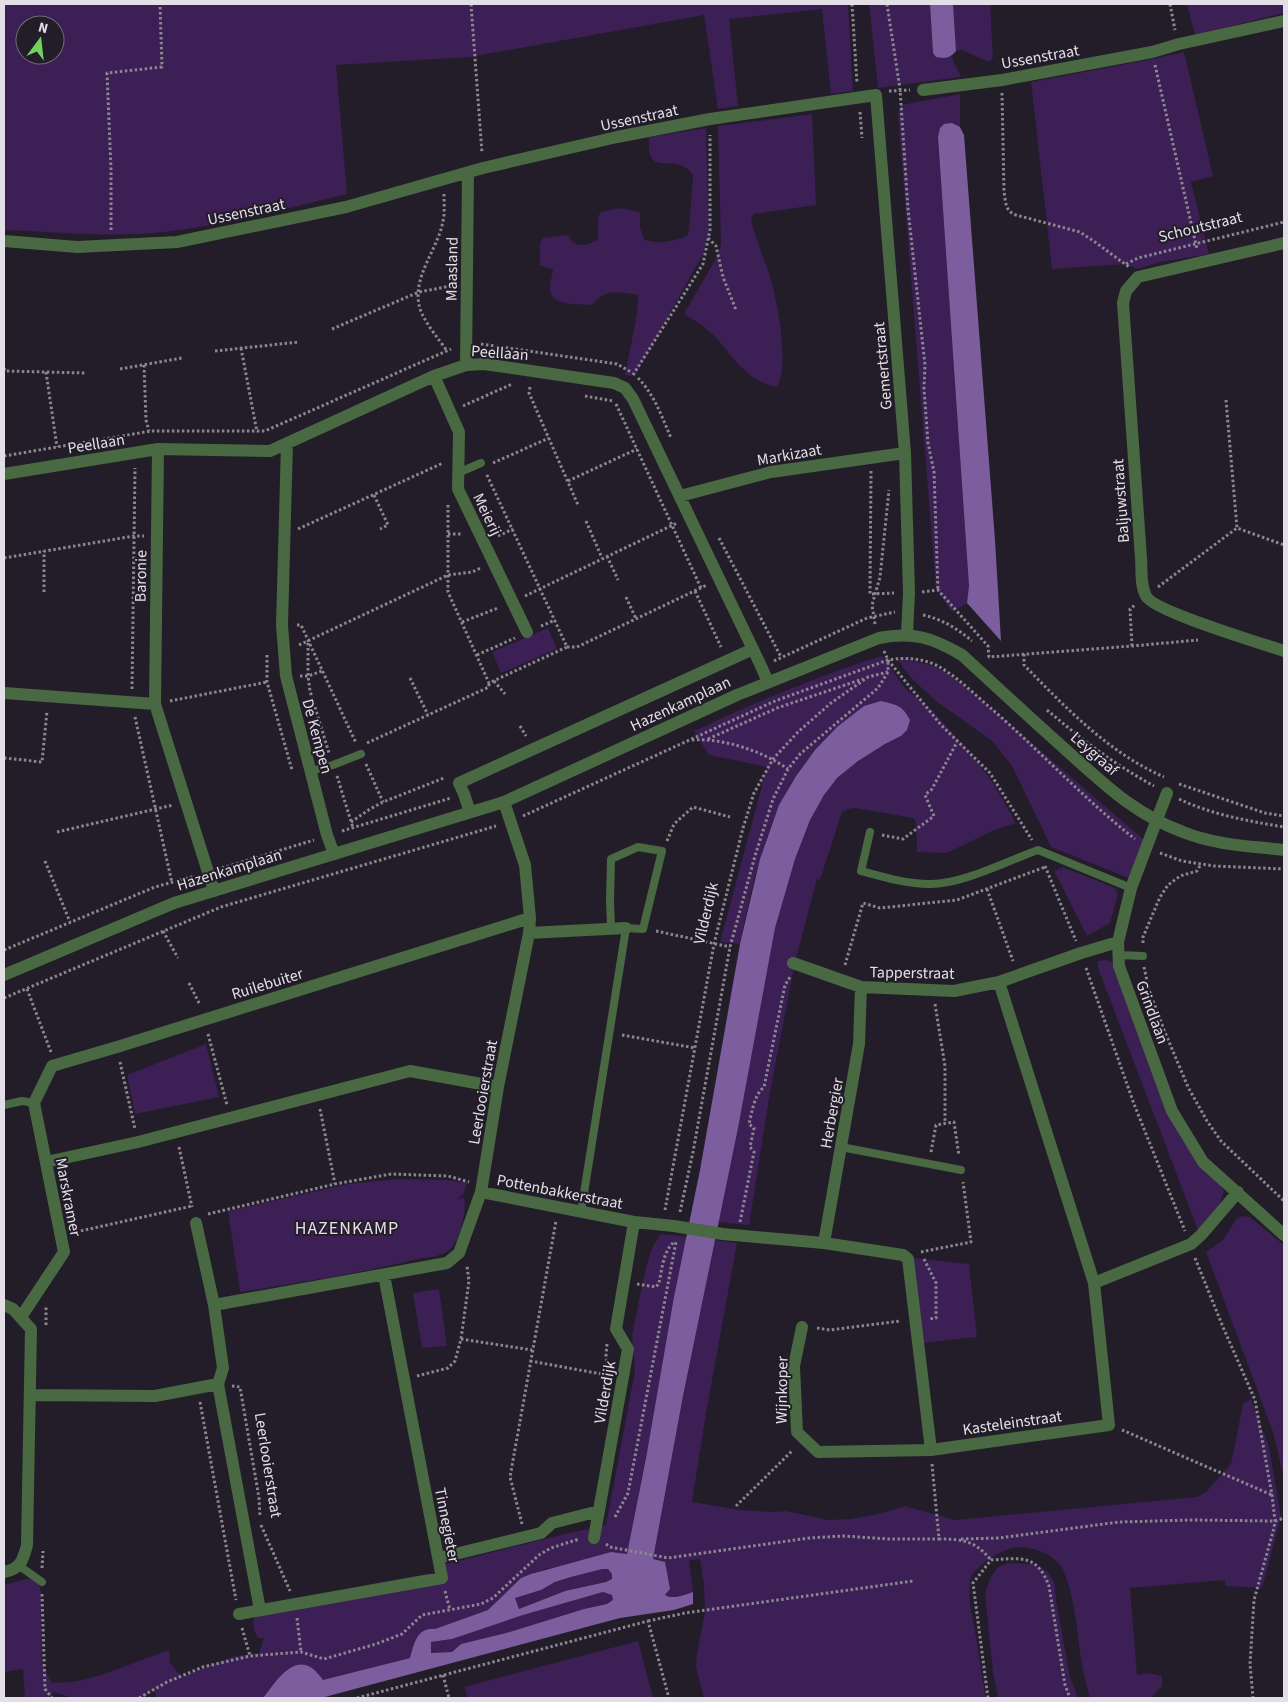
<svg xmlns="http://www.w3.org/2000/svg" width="1288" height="1702" font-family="'Source Sans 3',sans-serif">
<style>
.green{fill:#3b1f55;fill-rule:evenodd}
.water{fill:#7c5d9d;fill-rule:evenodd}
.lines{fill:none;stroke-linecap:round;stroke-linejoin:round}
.path{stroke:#8b8790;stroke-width:3;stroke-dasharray:2.5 2.5;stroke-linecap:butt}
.service{stroke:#486941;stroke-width:8}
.minor{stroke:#486941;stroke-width:12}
.tertiary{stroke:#486941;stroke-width:12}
.labels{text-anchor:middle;stroke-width:4;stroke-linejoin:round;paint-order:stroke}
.street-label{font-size:16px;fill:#e3dfe7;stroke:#221d28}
.neighbourhood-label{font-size:18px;letter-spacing:1px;fill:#e3dfe7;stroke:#221d28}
</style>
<rect width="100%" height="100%" fill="#221d28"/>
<path class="green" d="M4 4H848L853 91 831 94 822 9 729 19 738 106 718 109 704 15 470 57 336 65 347 194C287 208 226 225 164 232 111 238 57 232 4 230ZM25 25H55V55H25Z
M869 4H930L933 53C938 59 944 58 951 56L961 77 878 88Z
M953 4H990L993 57 989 62 962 50 956 51Z
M1187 4H1284V13L1195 35Z
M1184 52 1213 176 1191 182 1209 254 1160 262 1138 269 1126 264 1052 269 1031 82 1153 59Z
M960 94V128V127L938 137 969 587 967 603 952 612 936 589 898 114 901 105Z
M812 114 816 205 754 214 751 218C754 236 763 255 769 273 777 299 790 363 777 387 749 382 735 360 718 340 708 329 696 321 684 314L718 255 721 244 718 126Z
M706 128 709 231 703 254 635 376 625 375 637 314 638 295C619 292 605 288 592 305 581 304 556 306 551 294 548 287 552 277 553 270L540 265V243L543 238 568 235C574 249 586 246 597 240 600 231 596 220 600 213 613 207 627 207 640 213V227L644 239C657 245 674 241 687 236L689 230 693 175C677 150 645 182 649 137Z
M548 628 557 649 501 673 492 652Z
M882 656 905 688 933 711 978 763 994 784 1016 823 994 830 947 853 917 852 916 821 913 818 855 808 848 809 842 812 820 880 817 879 795 962 770 1092 749 1225 718 1222C733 1148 747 1074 761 1000 773 936 788 850 824 795 841 768 873 750 901 736L837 727C822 743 806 759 795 777 764 828 752 887 740 944L720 942 767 767 709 755 694 731C756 702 817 676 882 656Z
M904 658 936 667 950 675 983 701 1144 840 1131 879 1051 847 1012 766 992 741 936 701 911 678 897 659Z
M1063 867 1115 888 1118 894 1110 923 1087 936 1054 871Z
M1107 960 1114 963 1191 1144 1224 1191 1220 1204 1198 1230 1098 968V961Z
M206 1044 219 1097 135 1114 127 1075Z
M398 1179 448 1180 467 1183 463 1195 457 1199 464 1198C467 1211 460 1243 448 1251 440 1257 427 1257 418 1259 360 1273 300 1283 240 1292L228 1211 348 1184Z
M1243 1216 1250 1217 1284 1245V1478L1273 1432 1206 1252 1223 1240 1237 1218Z
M661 1234 687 1237 630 1541 655 1549 683 1396 714 1240 737 1243 706 1413 692 1502 740 1510 774 1512 786 1511 828 1520 851 1519 883 1513 905 1506 955 1520 1197 1497 1206 1492 1231 1464 1243 1404 1251 1399 1269 1447 1281 1517 1262 1588 1225 1586V1580L1130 1588 1137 1675 1148 1673 1162 1676V1686L1151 1698H1090C1087 1687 1084 1676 1082 1665 1078 1641 1074 1584 1060 1565 1050 1552 1032 1547 1016 1547 1005 1548 974 1566 971 1578 967 1595 972 1614 975 1631 979 1653 982 1676 986 1698H704L696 1667 697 1654 705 1612 704 1585 700 1559 689 1560 693 1592C684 1595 674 1600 665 1595L667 1592 611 1552 557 1567 546 1569 521 1578 488 1610 435 1629C417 1627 414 1644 410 1658L323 1680 290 1667 263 1698H157L154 1689 144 1698H74L53 1692 52 1698H25L23 1669 4 1672V1585L30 1578 39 1584 41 1594 42 1662 51 1682C81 1688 138 1660 169 1650L170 1663 182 1677 231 1657 259 1653 264 1638H258C251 1628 253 1622 256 1610 315 1596 375 1582 436 1573L438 1566 561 1535 606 1525 635 1371 632 1335 646 1267 653 1246Z
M914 1258 969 1264 977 1337 923 1343Z
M439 1289 447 1346 422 1348 413 1293Z
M1008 1563 1035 1564 1048 1572 1055 1584 1056 1601 1070 1677 1078 1698H998L993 1672 985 1593 991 1577 997 1568Z
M602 1568 608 1569 612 1574V1579L606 1582 565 1591 519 1609 515 1598 541 1590 555 1582 571 1577Z
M603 1592 612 1595 614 1600 607 1604 584 1609 506 1633 461 1644 452 1652 431 1653V1642L452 1639 523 1615Z
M638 1641 653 1698H468L464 1687Z"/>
<path class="water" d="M930 4H953L956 51C950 58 946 59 936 57L933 53Z
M952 123 960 127 964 135 995 540 1001 641 967 603 969 586 938 137 940 128 944 124Z
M881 701C897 705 902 705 910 720L907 730 901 736 885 744 858 761 837 778 824 795 810 820 795 859 775 928 738 1128 683 1396 653 1559 665 1562 670 1589 665 1595C674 1600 684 1595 693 1592V1604L674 1610 620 1618 321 1698H263C274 1685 291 1654 312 1668 316 1671 320 1676 323 1680L410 1658C414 1644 417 1627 435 1629L488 1610 521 1578 531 1574 611 1552 627 1554 646 1458 674 1297 700 1170 740 944 760 859 779 805 796 776 815 750 837 727 864 706ZM602 1569H608L612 1574V1579L606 1582 565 1591 519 1609 515 1598 541 1590 555 1582 571 1577ZM603 1592 612 1595 613 1600 607 1604 584 1609 506 1633 461 1644 452 1652 431 1653V1642L452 1639 523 1615Z"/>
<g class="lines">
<path class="path" d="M471 4 482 153
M852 4 857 83
M887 4 900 89 908 209 925 365 924 388 928 443 934 472 938 590
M1170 4 1175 30
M1155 65 1197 249
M889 91 910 90
M1002 93 1004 192C1006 203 1005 211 1016 215L1080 232 1095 242 1129 267
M860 112 862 138
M444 194C444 203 445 213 443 221 438 249 413 275 419 305 422 320 439 339 447 351
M111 230V169L107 73 162 67 160 4
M708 238 716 246 723 277 736 310
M1126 264 1138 258 1284 222
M332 329 419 292 451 286
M481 344 617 364 631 372
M241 348 257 432
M215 351 299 342
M144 365 146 420 149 431
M4 368 5 371 86 373
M120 369 182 358
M46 372 57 447
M633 375 703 264 710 230V135
M638 378C654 394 662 417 671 438
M530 387 529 393 578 505
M585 396 613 401
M1226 400 1237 528 1284 545
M616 404 701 588
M463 406 512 384
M4 456 151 431H265L451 349
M493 463 549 438
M871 471 870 594 894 593
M568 481 637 449
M374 495 388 525 380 529
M448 505V592L489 683 567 647 486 473
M586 521 602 558
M298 529 443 463
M448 534H463
M498 536 513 529
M719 538 781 657
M607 556 618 580
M4 558 134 536H144
M1158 587 1237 528
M695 591 721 647
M44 592V551
M922 592 938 590 988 646 989 657 1132 646 1198 640
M525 596 677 523
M626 597 636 619
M923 615C942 619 958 629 972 641
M462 622 498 608
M875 624 872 605 880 577 889 490
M297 625H301L356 743
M541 626 555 620
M308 643V676L310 691 329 753
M299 645 448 575 472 572 481 568
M1132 646 1130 609 1135 605
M567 647H577L707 585
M884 651 888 660 941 725 990 773 1032 840
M1024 654V665C1066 708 1109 753 1164 777
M267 655V682L292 770
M477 655 515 638
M774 661 867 618 895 612
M300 676H308L322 671
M410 678 428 715
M494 681 505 694
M132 689 135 468
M170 701 267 682
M1047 710C1080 738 1115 765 1154 786
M135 717 172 883
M520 726 526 736
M708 739 777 708 863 679
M692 740C724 738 762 751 788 769
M367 743 489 687V683
M4 758 42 762 47 711
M366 764 383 802
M337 776 353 828
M1179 784 1265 813 1284 816
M1179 799C1213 815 1248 821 1284 827
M523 816 775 701 888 660C904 657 920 658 936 665 957 676 975 695 993 710 1041 752 1085 800 1135 839
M351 822 370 809 383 802 444 778
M342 831 451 798
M57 832 173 805
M882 835 903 839 934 816 925 795 932 789 957 742
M667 841 674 824 693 807 730 817
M1160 853 1182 861 1214 866 1284 869
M45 861 70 922
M1045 866 1076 941
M222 868 314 840
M987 889 1013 961
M163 931 178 958
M656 931 730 947
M1143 943V937L1160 897 1168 885 1180 876 1197 871 1201 864
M4 950 155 887 195 876
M845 965 863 903 880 908 957 900 1045 867
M1144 967 1149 990 1164 1030 1188 1087 1207 1121 1221 1141 1284 1201
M1086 968 1134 1104 1185 1231
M189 983 200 1005
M27 989 51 1052
M4 998 221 907 496 826
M935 1004 945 1066V1123
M208 1034 227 1105
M622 1035 695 1048
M120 1062 135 1129
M320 1109 335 1184
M179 1147 192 1207
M931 1152 936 1125 954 1122 959 1156
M665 1210 714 944 743 828 754 793 773 759 798 732 831 703 868 677 888 672
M680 1212 693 1152 730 947 755 856 773 799 788 769 800 754 878 688 888 672V661
M208 1214 335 1184 391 1174 448 1176 469 1182
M740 1222 754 1152 750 1147 754 1128 749 1124C752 1112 754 1095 764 1087L785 985 790 977
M76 1232 192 1206
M921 1252 971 1242 963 1182
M1195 1258 1223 1327 1255 1400 1272 1495 1275 1521 1274 1528 1254 1600 1250 1664 1253 1698
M924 1259 936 1283V1318L929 1319
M637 1284 656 1287 659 1283C662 1270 663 1251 674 1242
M46 1325V1306
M817 1328 830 1330 900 1321
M461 1339 532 1350
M607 1344 606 1355 608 1370
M530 1361 607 1375
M417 1376 448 1368 455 1361 461 1339 469 1281 467 1266
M232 1386 240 1387 259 1498 260 1517
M200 1402 236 1600
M1122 1430 1272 1495
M932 1464 939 1539C964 1539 975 1541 991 1560
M736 1506 793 1450
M615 1517 628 1493 676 1242
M522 1524 510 1477 556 1221
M261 1525 290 1591
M961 1539 999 1538 1119 1522 1191 1520 1275 1521 1284 1518
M606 1544 610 1547 668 1558 809 1538 843 1536 889 1539H939
M42 1568 43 1551
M445 1591 450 1610
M42 1594 45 1689 52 1698
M297 1618 301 1652
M648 1621 685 1613 913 1581
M242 1628 250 1656
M443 1675 449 1698
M139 1698 167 1682 203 1667 250 1656 301 1652 324 1659 376 1644 402 1634 422 1615 481 1604 493 1598 539 1555 551 1548 579 1539
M357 1698 648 1621 669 1698
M988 1698 973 1583 991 1560C1021 1558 1037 1554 1049 1586L1065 1685 1070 1698"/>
<path class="service" d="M458 473 481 463
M311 771 333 765 361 754
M870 832 861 871C883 877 906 884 929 884 961 885 1007 861 1038 850L1131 888
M1118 955 1143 956
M4 1105 22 1101 34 1103
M841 1147 961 1170
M581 1212 626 928 643 929 662 851 638 847 611 859 610 900 611 928
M18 1565 42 1582"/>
<path class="minor" d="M923 90 1002 80 1152 52 1179 44 1284 21
M4 241 77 247 177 242 346 207 483 168 617 137 710 119 876 95 905 453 909 593 907 634
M1284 243 1138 277 1126 291 1123 303 1141 558C1142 569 1140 585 1146 596 1153 611 1263 644 1284 651
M466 365 468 173
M434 376 459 432 458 489 527 632
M287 443 282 625 286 676 327 835 334 854
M158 449 155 704 214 891
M4 474 158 449 270 451 434 376 466 365 484 364 614 383 625 388 633 399 761 666 768 682
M680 496 771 472 905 453
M4 693 155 704
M1167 793 1131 888 1118 942 1119 966 1172 1111 1203 1162 1284 1235
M470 812 464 794 459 783 753 649
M529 933 626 928
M793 963 861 987 954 991 999 982 1081 953 1118 942
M46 1162 138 1142 410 1071 498 1087
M481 1192 634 1222 674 1226 723 1234 824 1243 903 1255 908 1259 931 1450 1109 1425 1094 1283 999 982
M196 1223 214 1305 223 1368 218 1384 260 1610
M824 1243 859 1044 861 987
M1094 1283 1191 1244 1201 1235 1238 1192
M4 1305 13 1309 31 1329 27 1545C23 1561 20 1569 4 1572
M214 1305 447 1263 459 1253 481 1192 498 1087 529 933 530 918 525 865 504 802
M21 1317 64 1252 34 1103 52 1066 117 1047 530 918
M802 1327 794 1366 797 1432 818 1452 931 1450
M30 1395 155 1396 218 1384
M594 1538 628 1349 616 1329 634 1222
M439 1558 541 1533 552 1523 599 1511
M239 1614 442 1578 384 1275"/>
<path class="tertiary" d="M4 975 174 903 504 802 737 695 879 638C913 631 933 638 962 655 997 687 1031 719 1066 750 1104 784 1134 814 1183 832 1215 845 1250 846 1284 850"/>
</g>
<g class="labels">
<g class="street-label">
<text transform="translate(1040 56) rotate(-10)" y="6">Ussenstraat</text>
<text transform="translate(639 117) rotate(-12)" y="6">Ussenstraat</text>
<text transform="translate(246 211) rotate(-12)" y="6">Ussenstraat</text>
<text transform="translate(1200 226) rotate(-14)" y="6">Schoutstraat</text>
<text transform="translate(451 269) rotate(-89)" y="6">Maasland</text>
<text transform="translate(500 352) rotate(4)" y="6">Peellaan</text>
<text transform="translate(882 366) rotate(-95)" y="6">Gemertstraat</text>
<text transform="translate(96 443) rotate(-9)" y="6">Peellaan</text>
<text transform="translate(789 454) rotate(-10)" y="6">Markizaat</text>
<text transform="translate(1120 501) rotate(-94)" y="6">Baljuwstraat</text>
<text transform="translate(488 514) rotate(64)" y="6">Meierij</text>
<text transform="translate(140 576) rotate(-89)" y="6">Baronie</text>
<text transform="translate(680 703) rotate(-25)" y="6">Hazenkamplaan</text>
<text transform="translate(318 736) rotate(75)" y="6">De Kempen</text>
<text transform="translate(1095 753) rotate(41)" y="6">Leygraaf</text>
<text transform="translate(229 869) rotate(-17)" y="6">Hazenkamplaan</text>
<text transform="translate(705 913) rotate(-77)" y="6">Vilderdijk</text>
<text transform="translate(912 972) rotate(1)" y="6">Tapperstraat</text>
<text transform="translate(267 983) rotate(-17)" y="6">Ruilebuiter</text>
<text transform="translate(1153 1012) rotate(70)" y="6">Grindlaan</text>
<text transform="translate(482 1092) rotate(-80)" y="6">Leerlooierstraat</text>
<text transform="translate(831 1113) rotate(-80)" y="6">Herbergier</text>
<text transform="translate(560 1191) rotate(11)" y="6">Pottenbakkerstraat</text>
<text transform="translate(69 1197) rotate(79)" y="6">Marskramer</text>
<text transform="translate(781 1390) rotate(-89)" y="6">Wijnkoper</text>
<text transform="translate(604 1392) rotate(-80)" y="6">Vilderdijk</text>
<text transform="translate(1012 1422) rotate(-8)" y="6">Kasteleinstraat</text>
<text transform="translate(269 1465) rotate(81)" y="6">Leerlooierstraat</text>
<text transform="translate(448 1525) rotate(79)" y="6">Tinnegieter</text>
</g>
<g class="neighbourhood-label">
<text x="347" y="1234">HAZENKAMP</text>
</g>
</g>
<rect width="1288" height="1702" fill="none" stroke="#e3dfe7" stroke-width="10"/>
<g transform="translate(40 40) rotate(15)"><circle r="24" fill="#221d28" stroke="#6f6b74"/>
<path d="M0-4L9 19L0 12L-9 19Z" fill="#73d25d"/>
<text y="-8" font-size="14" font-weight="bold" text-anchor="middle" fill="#e3dfe7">N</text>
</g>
</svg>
